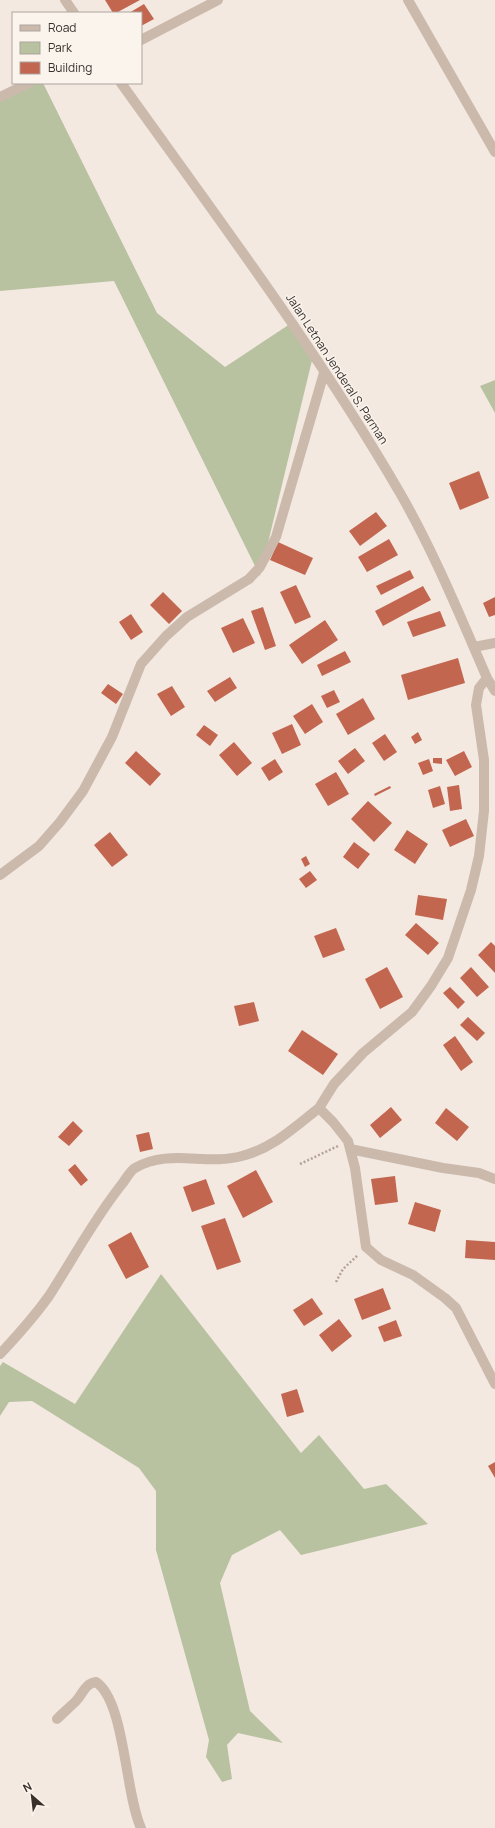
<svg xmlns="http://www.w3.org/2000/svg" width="495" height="1828" font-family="Manrope,sans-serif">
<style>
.green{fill:#b8c2a0}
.building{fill:#c2664f}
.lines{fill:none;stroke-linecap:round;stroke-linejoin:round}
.path{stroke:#b7a396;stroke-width:2.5;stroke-dasharray:2 2;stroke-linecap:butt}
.minor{stroke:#cbb9ac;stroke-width:10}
.labels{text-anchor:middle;stroke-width:3;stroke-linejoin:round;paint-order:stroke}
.street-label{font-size:12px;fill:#392f2b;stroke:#faf4ed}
</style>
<rect width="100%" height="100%" fill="#f3e9e1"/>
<path class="green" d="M32 83H43L157 313 225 367 296 320 314 352 260 576 114 281 0 291V101Z
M495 380V413L480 386Z
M161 1274 301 1453 319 1435 364 1489 386 1484 428 1524 301 1555 280 1530 232 1555 220 1583 250 1711 283 1743 238 1733 227 1745 232 1779 222 1782 206 1757 209 1740 156 1550V1491L139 1468 32 1401 9 1402 0 1416V1366L3 1362 75 1404Z"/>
<path class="building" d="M105 0H140L116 13H113Z
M144 4 154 19 141 26V13H129Z
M479 471 489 498 460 510 449 483Z
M376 512 387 526 360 546 349 531Z
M389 539 398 555 367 572 358 557Z
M278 542 313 558 305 575 270 560Z
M410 570 414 578 381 595 376 586Z
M296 585 311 617 295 624 280 592Z
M423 586 431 600 383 626 375 611Z
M163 592 182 611 169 624 150 605Z
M495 597V615L489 617 483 603Z
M263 607 276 646 265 650 251 611Z
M440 611 446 626 413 637 407 622Z
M131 614 143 632 131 640 119 622Z
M243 618 255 643 233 653 221 628Z
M325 620 338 640 302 664 289 645Z
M345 651 351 662 322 676 317 665Z
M458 658 465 683 408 700 401 675Z
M230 677 237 688 215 702 207 691Z
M108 684 123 694 116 704 101 693Z
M172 686 185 707 171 716 157 694Z
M334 690 340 702 327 708 321 696Z
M363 698 375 719 348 735 336 714Z
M312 704 323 722 305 734 293 716Z
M292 724 301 745 282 754 272 733Z
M204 725 218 735 210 746 196 735Z
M418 732 422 740 415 744 411 737Z
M385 734 397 752 384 761 372 743Z
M234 742 252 763 237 776 219 755Z
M355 748 365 761 348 774 338 761Z
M136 751 161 774 150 786 125 763Z
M464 751 472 767 455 776 446 760Z
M433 758H442V764L433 763Z
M275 759 283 772 269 781 261 768Z
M429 759 433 771 423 775 418 763Z
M336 772 349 794 328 806 315 784Z
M459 785 462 809 450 811 447 787Z
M390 786 391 788 375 796 374 794Z
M440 786 445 804 433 808 428 790Z
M368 801 392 823 374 842 351 819Z
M466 819 474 836 450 847 442 830Z
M407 830 428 844 415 864 394 850Z
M110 832 128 855 112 867 94 845Z
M354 842 370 854 358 869 343 857Z
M306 856 310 864 305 867 301 859Z
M310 871 317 880 306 888 299 879Z
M418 895 447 899 443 920 415 915Z
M416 923 439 943 428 955 405 935Z
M336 928 345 950 323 958 314 936Z
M491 942 495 946V973L478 955Z
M387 967 403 997 380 1009 365 979Z
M471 967 489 987 477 997 460 978Z
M450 987 465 1002 458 1009 443 993Z
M254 1002 259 1021 239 1026 234 1006Z
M468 1017 485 1033 477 1041 460 1025Z
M302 1030 338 1054 323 1075 288 1051Z
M455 1036 473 1062 461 1071 443 1045Z
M391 1107 402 1120 380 1138 370 1125Z
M446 1108 469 1127 457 1141 435 1123Z
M73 1121 83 1131 69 1146 58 1137Z
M149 1132 153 1149 140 1152 136 1135Z
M75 1164 88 1180 81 1186 68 1170Z
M256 1170 273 1202 243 1218 227 1186Z
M395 1176 398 1202 375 1205 371 1179Z
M206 1179 215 1204 192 1212 183 1187Z
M415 1202 441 1210 435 1232 408 1224Z
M225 1218 241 1262 217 1270 201 1226Z
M131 1232 149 1267 126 1279 108 1245Z
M466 1240 495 1242V1260L465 1258Z
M383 1288 391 1309 362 1320 354 1299Z
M312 1298 323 1314 304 1326 293 1310Z
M339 1319 352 1336 332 1352 319 1335Z
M396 1320 402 1336 384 1342 378 1327Z
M297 1389 304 1412 287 1417 281 1394Z
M495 1462V1478L488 1466Z"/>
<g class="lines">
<path class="path" d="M300 1164 338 1146
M336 1282 343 1269 358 1255"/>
<path class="minor" d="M65 0 74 13
M408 0 495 152
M141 40 218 0
M121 83C217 217 317 350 400 493 434 552 460 616 487 678L495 691
M0 97 29 83
M474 647 495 643
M487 678 479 688 476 705 484 760V811L479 856 471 890 448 958 431 986 412 1012 363 1053 334 1084 319 1108 333 1122 348 1141 355 1168 366 1247 381 1260 413 1275 445 1298 456 1308 495 1384
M0 875 39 846 60 822 83 791 112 737 141 664 166 636 187 617 249 579 260 567 276 537 324 373
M350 1149 443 1168 479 1173 495 1179
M0 1354C17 1336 34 1317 49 1296 73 1259 94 1219 122 1184 126 1179 130 1171 135 1168 169 1148 206 1166 242 1156 273 1148 295 1127 319 1108
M57 1719C63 1713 70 1707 76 1701 83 1694 84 1684 96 1682 125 1701 125 1794 141 1828"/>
</g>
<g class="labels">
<g class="street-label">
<text transform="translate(337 369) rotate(57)" y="4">Jalan Letnan Jenderal S. Parman</text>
</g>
</g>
<rect x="12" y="12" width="130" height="72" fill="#faf4ed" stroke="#ada59f"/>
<rect x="20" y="25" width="20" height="6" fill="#cbb9ac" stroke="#ada59f"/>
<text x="48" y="32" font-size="12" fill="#392f2b">Road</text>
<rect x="20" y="42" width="20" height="12" fill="#b8c2a0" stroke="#ada59f"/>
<text x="48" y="52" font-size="12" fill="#392f2b">Park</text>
<rect x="20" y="62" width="20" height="12" fill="#c2664f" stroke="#ada59f"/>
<text x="48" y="72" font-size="12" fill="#392f2b">Building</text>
<g transform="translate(32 1796) rotate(332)" stroke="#faf4ed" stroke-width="3" paint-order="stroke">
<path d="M0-3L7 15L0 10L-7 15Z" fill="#392f2b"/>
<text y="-6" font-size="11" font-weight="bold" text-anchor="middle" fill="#392f2b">N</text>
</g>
</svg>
